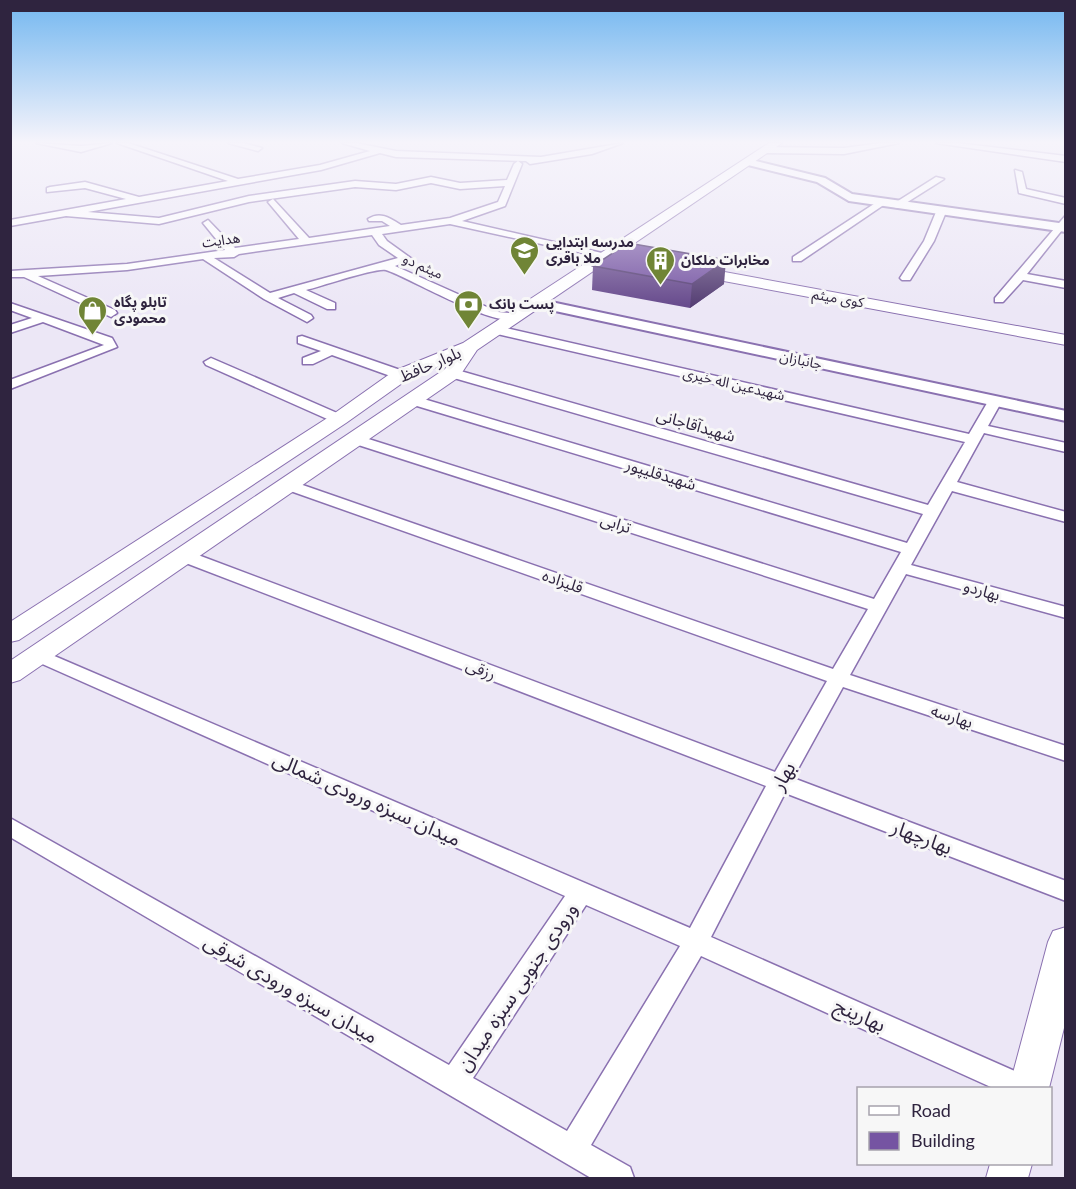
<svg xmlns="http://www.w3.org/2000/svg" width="1076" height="1189" font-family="Lato,'Noto Sans Arabic',sans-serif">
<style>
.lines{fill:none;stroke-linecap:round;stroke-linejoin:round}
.minor-casing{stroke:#8a71b0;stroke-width:3}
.tertiary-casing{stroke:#8a71b0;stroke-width:4}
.secondary-casing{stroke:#8a71b0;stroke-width:2}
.minor{fill:#fff;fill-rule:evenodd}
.tertiary{fill:#fff;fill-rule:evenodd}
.secondary{fill:#fff;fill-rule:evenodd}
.wall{fill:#65488b}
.shaded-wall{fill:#523b71}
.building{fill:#7554a2;stroke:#523b71;stroke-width:1.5}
.labels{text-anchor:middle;stroke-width:6;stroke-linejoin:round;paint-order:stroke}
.far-street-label{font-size:14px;fill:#2f243f;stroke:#f7f7f7}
.far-poi-label{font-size:14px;font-weight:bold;fill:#2f243f;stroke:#f7f7f7;text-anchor:start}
.street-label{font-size:16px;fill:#2f243f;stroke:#f7f7f7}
.near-street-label{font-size:20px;fill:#2f243f;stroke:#f7f7f7}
</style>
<rect width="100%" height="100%" fill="#ece7f6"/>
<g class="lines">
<defs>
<path id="minor" d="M36 143 81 146 112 143 81 152Z
M117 143H128L238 179 320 165 370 151 342 143H356L396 151 541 157 623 143 592 154 530 164 526 161 396 157 380 153 321 170 88 212 159 218 249 196 355 181 396 184 431 177 460 183 507 180 514 164 518 161 522 164 505 206 462 221 615 256 610 259 450 224 382 234 387 241 412 259 395 266 498 312 520 314 522 317C503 334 411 278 386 270 377 267 319 287 306 290L335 303V309H327L294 293 278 298 311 315 313 318 307 322 264 299 203 259 127 270 38 276 115 310 117 313 111 317 24 277H10V271L127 264 225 250 203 223 208 220 235 248 299 239 268 202 273 199 309 238 390 226 382 221H369L368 219C380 211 390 218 401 225L450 218 498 202 505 186 460 189 431 183 396 190 355 187 249 202 159 224 66 216 10 226V220L126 199 85 188 47 192V188L50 187 85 182 139 197 228 181ZM372 235 379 245 398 258 270 293 214 258 234 257 239 254Z
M228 143H243L262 148 258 151Z
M881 143H899L844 154 765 153 761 150 765 147 844 148Z
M936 143H957L1066 156V162Z
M1015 170 1022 172 1026 189 1066 198V204L1019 193Z
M936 177 944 179 898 208 890 206Z
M877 202 885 204 801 261H793V257Z
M941 209 946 212 934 241 910 280H902L900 278 924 241 936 212Z
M1066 215V225L1027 274 1066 281V288L1023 280 1003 302H995V298Z
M10 303 112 338 117 347 10 389V380L104 345 43 322 10 333V325L32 318 10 310Z
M497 326 969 434 990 398 995 397 1002 401 988 426 1066 443V452L984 433 957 482 1066 512V522L952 491 911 565 1066 607V618L906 574 850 675 1066 746V761L843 687 793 778 1066 881V901L785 793 711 937 1033 1079 1037 1088H993L701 956 591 1145 630 1167 634 1178H591L10 837V818L449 1065 565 896 31 659 28 655 31 651 38 649 690 928 766 786 178 560 175 556 184 551 190 552 775 772 827 681 282 488 280 485 282 482H294L833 669 868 609 349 442 347 439 354 435 359 436 874 599 901 552 407 403 405 400 407 397H417L907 543 923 514 447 376 445 373 447 370H457L928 505 965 442 493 333V327ZM586 905 680 946 567 1131 473 1078Z
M302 336 406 372 408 375 401 379 396 378 332 355 313 364H303V358L321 351 298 343V337Z
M211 358 344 416 346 419 344 422H334L206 365 204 362Z"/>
<path id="tertiary" d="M748 159 825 178 852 194 1066 224V232L849 201 817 182 744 164 743 162Z
M537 299 1066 411V421L532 306 530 303 532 300Z"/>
<path id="secondary" d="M769 143H782L477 350 459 377 20 680 10 683V661L445 369 451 361 408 379 346 423 19 640 10 642V622L332 415 394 371 463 343Z
M692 266 1066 335V345L686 274 684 271Z
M1066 927V1020L1049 1088H1009L1048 942 1053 931Z
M990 1164H1032L1028 1178H986Z"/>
</defs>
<use href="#minor" class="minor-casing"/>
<use href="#tertiary" class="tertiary-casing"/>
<use href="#secondary" class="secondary-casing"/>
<use href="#minor" class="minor"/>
<use href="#tertiary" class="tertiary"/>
<use href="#secondary" class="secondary"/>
</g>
<path class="wall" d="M593 266 724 284 690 308 592 290Z"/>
<path class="shaded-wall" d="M726 260 724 284 690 308 692 284Z"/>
<path class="building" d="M628 243 726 260 692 284 593 266Z"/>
<linearGradient id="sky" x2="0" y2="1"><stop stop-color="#73b7f0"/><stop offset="0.46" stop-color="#f6f4fb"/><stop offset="1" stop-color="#f6f4fb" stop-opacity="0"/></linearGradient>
<rect width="1076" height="309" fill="url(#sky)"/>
<defs>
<symbol id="school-pin" viewBox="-11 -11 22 30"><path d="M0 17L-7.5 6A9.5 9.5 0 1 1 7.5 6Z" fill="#708536" stroke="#f7f7f7"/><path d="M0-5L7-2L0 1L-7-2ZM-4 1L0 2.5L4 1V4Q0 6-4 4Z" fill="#fff"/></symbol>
<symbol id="building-pin" viewBox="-11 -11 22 30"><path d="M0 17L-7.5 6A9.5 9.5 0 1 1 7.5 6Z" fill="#708536" stroke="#f7f7f7"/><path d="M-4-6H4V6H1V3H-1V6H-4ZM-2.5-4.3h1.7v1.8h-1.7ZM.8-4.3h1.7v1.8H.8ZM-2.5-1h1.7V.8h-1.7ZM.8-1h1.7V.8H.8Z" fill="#fff"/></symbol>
<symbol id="bank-pin" viewBox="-11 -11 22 30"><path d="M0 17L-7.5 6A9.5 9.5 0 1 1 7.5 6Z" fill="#708536" stroke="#f7f7f7"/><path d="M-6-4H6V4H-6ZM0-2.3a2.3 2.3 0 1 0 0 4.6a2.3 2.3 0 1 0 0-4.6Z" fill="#fff"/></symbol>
<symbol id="shop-pin" viewBox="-11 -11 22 30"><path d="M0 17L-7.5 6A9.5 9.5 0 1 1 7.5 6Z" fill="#708536" stroke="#f7f7f7"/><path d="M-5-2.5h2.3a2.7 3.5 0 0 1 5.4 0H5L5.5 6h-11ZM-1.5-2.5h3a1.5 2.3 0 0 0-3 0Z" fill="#fff"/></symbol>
</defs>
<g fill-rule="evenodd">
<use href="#school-pin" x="508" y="234" width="33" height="45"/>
<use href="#building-pin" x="644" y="244" width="33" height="45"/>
<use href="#bank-pin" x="452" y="288" width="33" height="45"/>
<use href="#shop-pin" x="76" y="294" width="33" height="45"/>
</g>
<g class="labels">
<g class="far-street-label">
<text transform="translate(221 240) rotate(-8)" y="5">هدایت</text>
<text transform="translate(423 266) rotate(24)" y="5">میثم دو</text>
<text transform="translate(838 298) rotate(10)" y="5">کوی میثم</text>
<text transform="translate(801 360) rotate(12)" y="5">جانبازان</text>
<text transform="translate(734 384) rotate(13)" y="5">شهیدعین اله خیری</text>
</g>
<g class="far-poi-label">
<text x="546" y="247">مدرسه ابتدایی<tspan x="546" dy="16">ملا باقری</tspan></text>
<text x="681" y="265">مخابرات ملکان</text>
<text x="114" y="307">تابلو پگاه<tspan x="114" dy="16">محمودی</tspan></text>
<text x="489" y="309">پست بانک</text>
</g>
<g class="street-label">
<text transform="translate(430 364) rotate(-23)" y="6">بلوار حافظ</text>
<text transform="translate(696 425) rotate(16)" y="6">شهیدآقاجانی</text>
<text transform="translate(661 474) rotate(17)" y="6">شهیدقلیپور</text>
<text transform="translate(616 523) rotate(18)" y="6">ترابی</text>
<text transform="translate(563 581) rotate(19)" y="6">قلیزاده</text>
<text transform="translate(982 590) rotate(16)" y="6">بهاردو</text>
<text transform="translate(481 669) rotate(21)" y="6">رزقی</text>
<text transform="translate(952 716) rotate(18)" y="6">بهارسه</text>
</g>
<g class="near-street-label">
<text transform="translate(783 776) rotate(-61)" y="7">بهار</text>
<text transform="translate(367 799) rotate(24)" y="7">میدان سبزه ورودی شمالی</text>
<text transform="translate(922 837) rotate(21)" y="7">بهارچهار</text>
<text transform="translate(517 987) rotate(-56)" y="7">ورودی جنوبی سبزه میدان</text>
<text transform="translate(291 989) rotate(30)" y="7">میدان سبزه ورودی شرقی</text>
<text transform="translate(860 1015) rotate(24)" y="7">بهارپنج</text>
</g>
</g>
<rect width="1076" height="1189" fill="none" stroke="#2f243f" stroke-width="24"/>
<rect x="857" y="1087" width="195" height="78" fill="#f7f7f7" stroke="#a7a3ad" stroke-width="1.5"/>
<rect x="869" y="1106" width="30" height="9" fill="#ffffff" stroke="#a7a3ad" stroke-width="1.5"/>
<text x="911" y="1117" font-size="18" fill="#2f243f">Road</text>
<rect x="869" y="1132" width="30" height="18" fill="#7554a2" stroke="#a7a3ad" stroke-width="1.5"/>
<text x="911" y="1147" font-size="18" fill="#2f243f">Building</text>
</svg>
